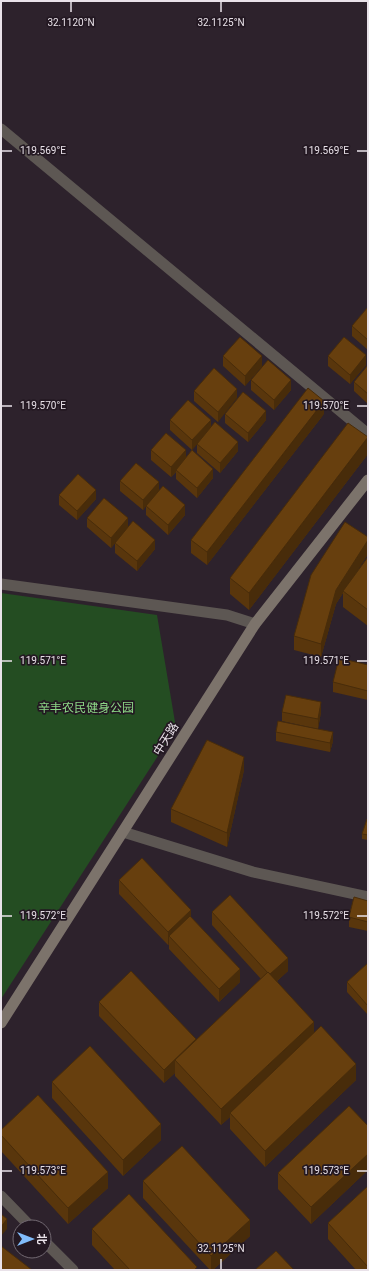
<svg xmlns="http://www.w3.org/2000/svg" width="369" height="1271" font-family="Roboto,'Noto Sans SC',sans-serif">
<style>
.green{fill:#244d22}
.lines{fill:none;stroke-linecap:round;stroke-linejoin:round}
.minor{stroke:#5d5753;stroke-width:11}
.tertiary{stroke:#5d5753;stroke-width:11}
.secondary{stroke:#7c736b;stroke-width:11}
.wall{fill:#59360c}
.shaded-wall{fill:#482c0a}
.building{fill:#673f0e;stroke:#482c0a}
.ticks{fill:none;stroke:#e9e2e9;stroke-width:1.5}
.labels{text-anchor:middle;stroke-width:3.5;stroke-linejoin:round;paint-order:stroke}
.park-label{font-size:12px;fill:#8cd786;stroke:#231822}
.street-label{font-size:12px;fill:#e9e2e9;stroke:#231822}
.ticks-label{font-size:10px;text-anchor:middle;fill:#e9e2e9;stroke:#231822;stroke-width:3.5;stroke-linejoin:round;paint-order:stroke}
</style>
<rect width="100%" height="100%" fill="#2d222c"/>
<path class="green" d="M1 593 157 615 176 728 1 999Z"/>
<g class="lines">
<path class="minor" d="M1 129 368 434
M1 584 227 615 255 624
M123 832 253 872 368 897"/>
<path class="tertiary" d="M1 1196 31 1227
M44 1241 73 1270"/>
<path class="secondary" d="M1 1023 255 624 368 480"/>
</g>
<path class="wall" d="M368 307V350L352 336V326Z
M223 356 262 366 245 386 223 366Z
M328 356 366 365 350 384 328 366Z
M368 365V404L354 391V382Z
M251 380 291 390 274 410 251 390Z
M237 389 218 422 194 401V391Z
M225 414 266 420 248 442 225 423Z
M324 414 207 565 191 553V540Z
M170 420 211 428 238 451 220 473 197 453V444L192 450 170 430Z
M151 450 186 458 213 478 197 498 176 479V472L171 477 151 460Z
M368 454 249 610 230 594V578Z
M120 481 159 491 185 515 168 535 146 515V506L143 510 120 491Z
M59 495 96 499 77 520 59 505Z
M87 518 128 527 155 549 137 571 115 553V543L122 535 111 548 87 527Z
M368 537V554L354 575 368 557V626L343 607V593L336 604 321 657 294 650V636Z
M368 665V700L333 692V682Z
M282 712H321L318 729 282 721Z
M276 732 333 741 330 752 276 741Z
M244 770 227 847 171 822V809Z
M368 819V840L362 839V834Z
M119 880 191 917 240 982 219 1002 169 949V944L168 945 119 894Z
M368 901V931L349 927V917Z
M212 912 288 971 277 981 314 1033 356 1080 265 1167 230 1129V1117L221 1125 175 1076V1073L164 1083 99 1016V1002L196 1040 261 979 212 925Z
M368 963V1015L347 992V982Z
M52 1082 161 1140 123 1176 52 1098Z
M368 1126V1170L311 1224 278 1189V1173Z
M1 1130 108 1188 68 1224 1 1151Z
M143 1181 250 1236 213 1270H210L143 1198Z
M368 1186V1270H356L328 1239V1223Z
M92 1229 197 1270H115L92 1245Z"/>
<path class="shaded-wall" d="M366 355V365L350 384V375Z
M262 356V366L245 386V376Z
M291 380V390L274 410V400Z
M237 389V398L218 422V412Z
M324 401V414L207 565V552Z
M266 411V420L248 442V433Z
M211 420V429L192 450V440Z
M368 437V454L249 610V593Z
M238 442V451L220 473V463Z
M186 450V460L176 470V472L171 477V467Z
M213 469V478L197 498V488Z
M159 482V491L143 510V500Z
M96 490V499L77 520V511Z
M185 505V515L168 535V525Z
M128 518V528L111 548V538Z
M155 540V549L137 571V561Z
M368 540V554L344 592 343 591V593L336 604 321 657V644L336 590Z
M321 702V712L318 729V719Z
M333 732V741L330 752V743Z
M244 757V770L227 847V833Z
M191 910V923L169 936V944L168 945V932Z
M288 958V971L269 988V975Z
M240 969V982L219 1002V989Z
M314 1022V1038L230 1113V1117L221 1125V1109Z
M196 1039V1053L175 1060V1073L164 1083V1070Z
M356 1064V1080L265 1167V1151Z
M161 1124V1140L123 1176V1160Z
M368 1154V1170L311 1224V1207Z
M108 1172V1188L68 1224V1208Z
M7 1219V1229L1 1236V1227Z
M250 1220V1236L213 1270H211V1256Z"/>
<path class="building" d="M368 307V340L352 326Z
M240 337 262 356 245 376 223 356Z
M344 337 366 355 350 375 328 356Z
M268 360 291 380 274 400 251 380Z
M368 365V394L354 382Z
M214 368 237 389 218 412 194 391Z
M308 388 324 401 207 552 191 540Z
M243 392 266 411 248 433 225 414Z
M188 400 211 420 192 440 170 420Z
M215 422 238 442 220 463 197 444Z
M348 423 368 437 249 593 230 578Z
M166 433 186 450 171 467 151 450Z
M192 450 213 469 197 488 176 470Z
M136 463 159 482 143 500 120 481Z
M78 474 96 490 77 511 59 495Z
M163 486 185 505 168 525 146 506Z
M104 498 128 518 111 538 87 518Z
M133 521 155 540 137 561 115 543Z
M345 522 368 537V540L336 590 321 644 294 636 311 575Z
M368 557V610L343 591Z
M339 658 368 665V691L333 682Z
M286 695 321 702 318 719 282 712Z
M278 721 333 732 330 743 276 732Z
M207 740 244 757 227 833 171 809Z
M367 819H368V835L362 834Z
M142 858 191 910 168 932 119 880Z
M230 895 288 958 270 974 268 972V973L212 912Z
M354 897 368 901V922L349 917Z
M190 916 240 969 219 989 169 936Z
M368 963V1006L347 982Z
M131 971 196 1039 164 1070 99 1002Z
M268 972 314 1022 221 1109 175 1060Z
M321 1026 356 1064 265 1151 230 1113Z
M90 1046 161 1124 123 1160 52 1082Z
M38 1095 108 1172 68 1208 1 1135V1130Z
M349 1106 368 1126V1154L311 1207 278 1173Z
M182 1146 250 1220 211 1256 143 1181Z
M368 1186V1267L328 1223Z
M129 1194 197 1267 194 1270H130L92 1229Z
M1 1214 7 1219 1 1227Z
M1 1246 32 1270H1Z
M276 1251 294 1270H255Z"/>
<path class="ticks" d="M71 2V12M221 2V12M2 151H12M357 151H367M2 406H12M357 406H367M2 661H12M357 661H367M2 916H12M357 916H367M2 1171H12M357 1171H367M221 1259V1269"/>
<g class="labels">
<g class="park-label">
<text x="86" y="712">辛丰农民健身公园</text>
</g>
<g class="street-label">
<text transform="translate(166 739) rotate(-58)" y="4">中天路</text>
</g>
</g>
<g class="ticks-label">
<text x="71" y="26">32.1120°N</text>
<text x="221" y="26">32.1125°N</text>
<text x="326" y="154">119.569°E</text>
<text x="43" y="154">119.569°E</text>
<text x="43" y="409">119.570°E</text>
<text x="326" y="409">119.570°E</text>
<text x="43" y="664">119.571°E</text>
<text x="326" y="664">119.571°E</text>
<text x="43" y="919">119.572°E</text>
<text x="326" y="919">119.572°E</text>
<text x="43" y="1174">119.573°E</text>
<text x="326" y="1174">119.573°E</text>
<text x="221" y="1252">32.1125°N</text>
</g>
<rect width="369" height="1271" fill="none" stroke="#e9e2e9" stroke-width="4"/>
<g transform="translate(32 1239) rotate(90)"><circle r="19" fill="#231822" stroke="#726972"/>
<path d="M0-3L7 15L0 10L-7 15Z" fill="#81bcfa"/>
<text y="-6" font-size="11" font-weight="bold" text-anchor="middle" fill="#e9e2e9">北</text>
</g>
</svg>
